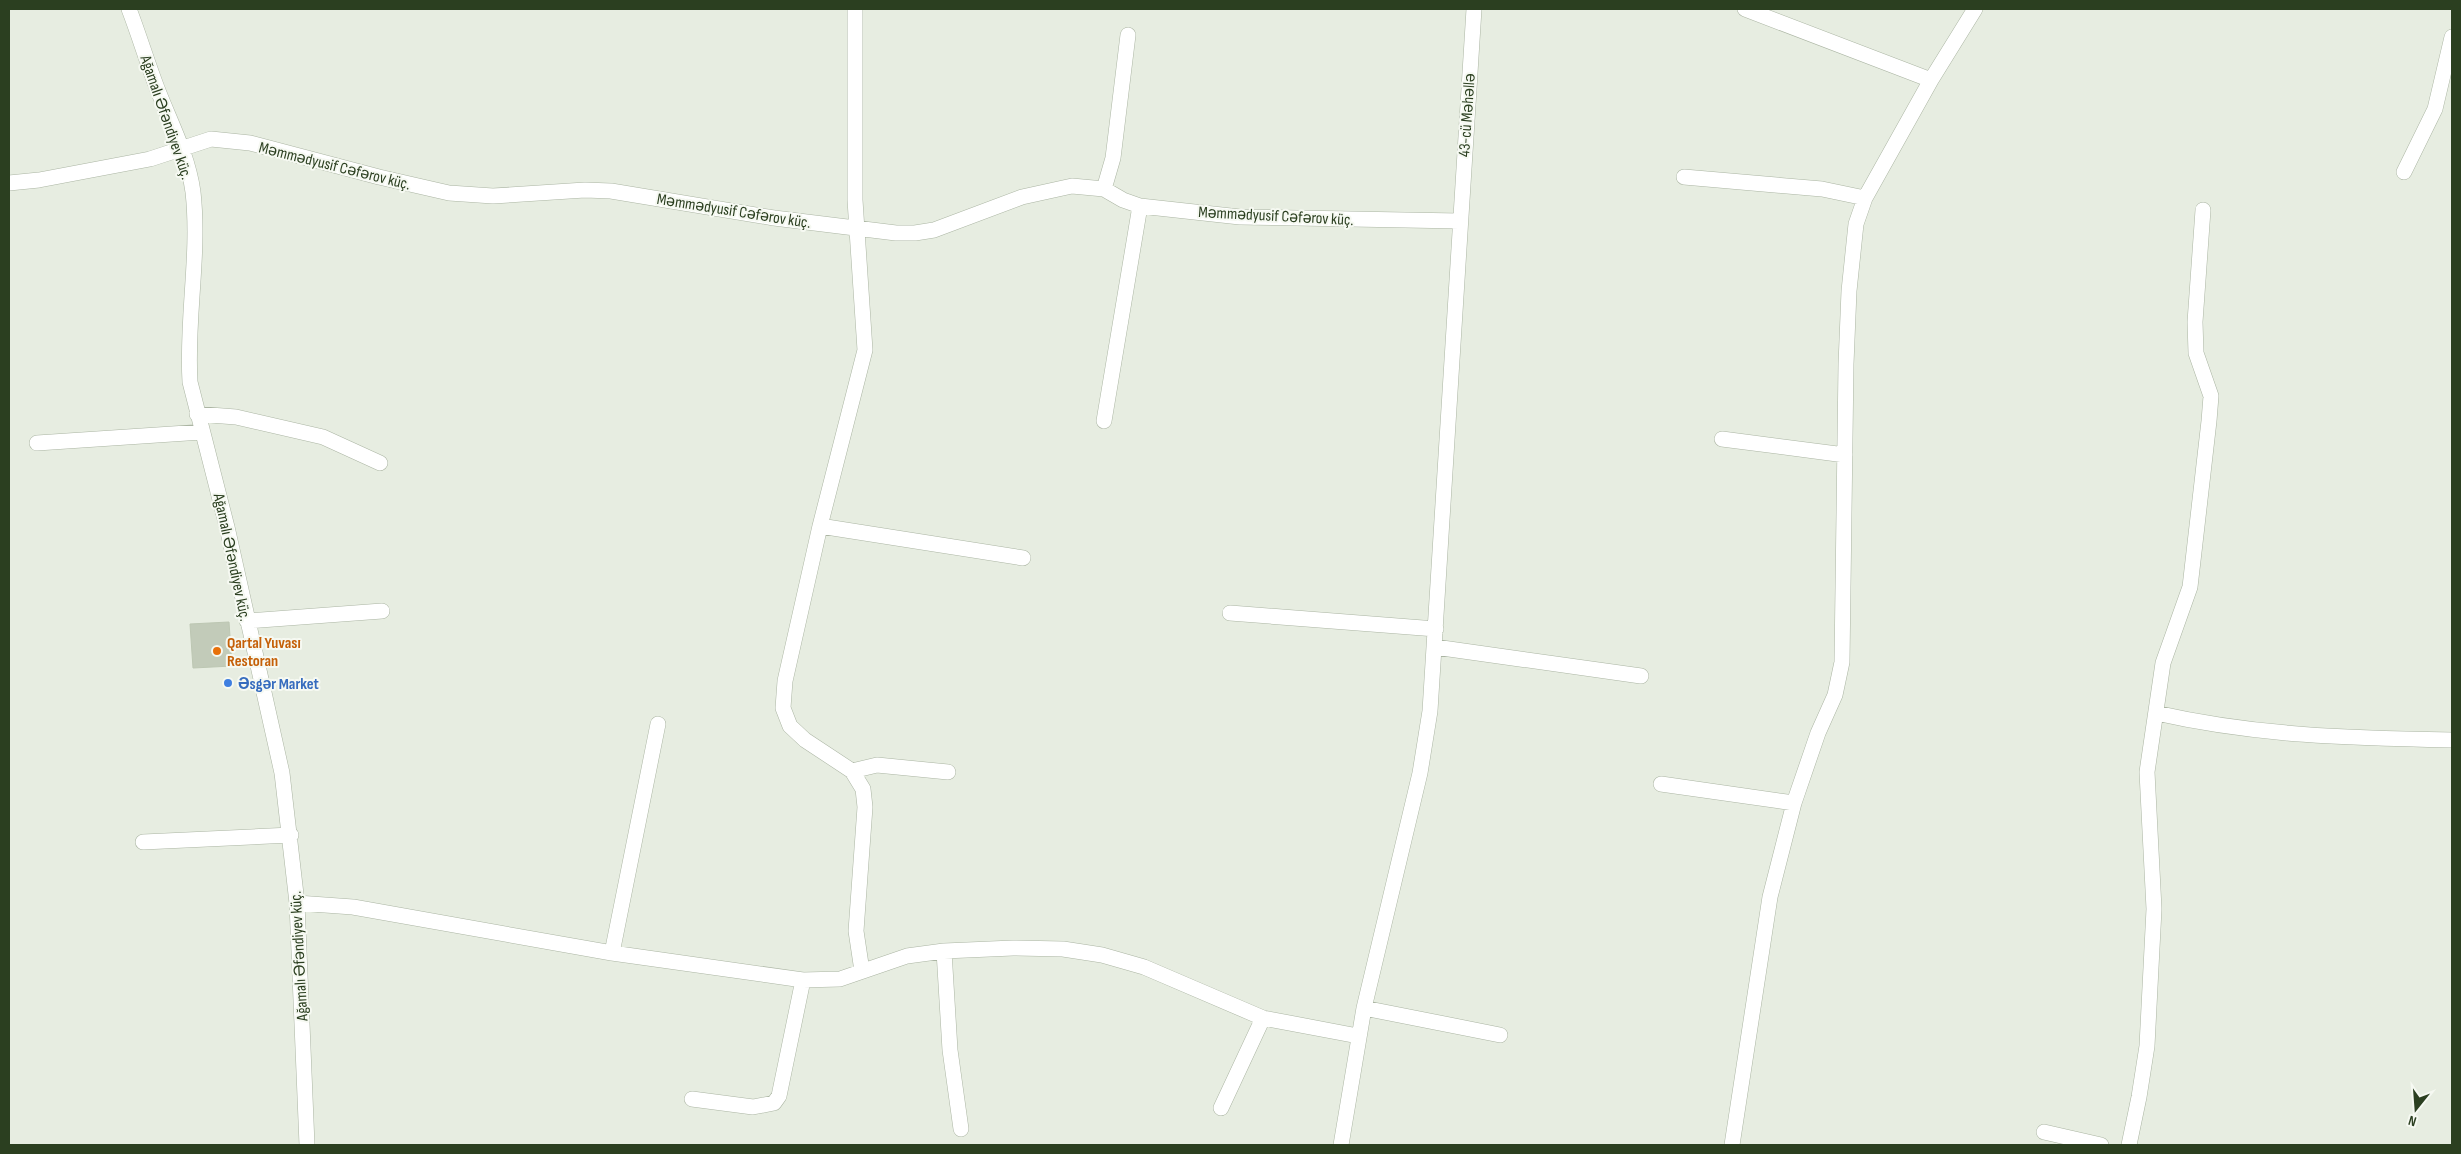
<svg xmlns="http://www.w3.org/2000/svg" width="2461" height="1154" font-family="'Sofia Sans Condensed',sans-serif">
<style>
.building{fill:#c2cbb9;stroke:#bdc7b3}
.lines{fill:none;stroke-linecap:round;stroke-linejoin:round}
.minor-casing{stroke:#abb5a3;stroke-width:16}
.minor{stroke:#fff;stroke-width:15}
.food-dot{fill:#e8710a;stroke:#f6f9f2;stroke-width:2}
.shop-dot{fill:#3f7fe0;stroke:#f6f9f2;stroke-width:2}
.labels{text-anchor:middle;stroke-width:4;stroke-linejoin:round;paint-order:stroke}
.street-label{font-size:16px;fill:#2b3f20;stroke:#f6f9f2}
.food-label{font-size:16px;font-weight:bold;fill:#c56008;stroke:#f6f9f2;text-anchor:start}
.shop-label{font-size:16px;font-weight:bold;fill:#366cbe;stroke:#f6f9f2;text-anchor:start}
</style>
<rect width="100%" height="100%" fill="#e7ede1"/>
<path class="building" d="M229 622 232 666 193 668 190 624Z"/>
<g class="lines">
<defs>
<path id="minor" d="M129 9C139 35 147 62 157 88 170 122 188 155 193 192 200 255 186 319 190 382L227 527 282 773 297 903 307 1145
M855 9V200L865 350 820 526 785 681 783 708 790 726 805 740 852 771 863 789 865 807 856 931 862 971
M1745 9 1931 80
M2404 172 2435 109 2452 37
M1684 177 1822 189 1865 198
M9 183 39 180 150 159 211 139 250 143 379 177 449 193 493 196 585 190 611 191 774 218 896 233H915L934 230 1022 197 1072 186 1104 189 1123 200 1140 206 1240 217 1459 221
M1104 189 1113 158 1128 35
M197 414 236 417 323 437 380 463
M1104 421 1140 206
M1722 439 1845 455
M37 443 202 432
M820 526 1023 558
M1230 613 1436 629
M247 621 382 611
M1435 647 1641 676
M2156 713C2257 736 2350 738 2452 740
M852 771 877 765 948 772
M1661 784 1794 803
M143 842 291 835
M297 903 353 907 612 953 803 980 840 979 907 956 944 951 1013 948 1063 949 1102 955 1144 967 1263 1018 1358 1036
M944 951 950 1050 961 1129
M612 953 658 724
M1364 1008 1500 1035
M692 1099 753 1107 774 1103 779 1096 803 980
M1221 1108 1263 1018
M2044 1132 2101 1145
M1341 1145 1364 1008 1420 773 1430 711 1474 9
M1732 1145 1770 897 1794 803 1818 733 1835 695 1842 662 1846 364 1849 291 1856 224 1865 198 1931 80 1975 9
M2129 1145 2139 1097 2147 1046 2154 909 2147 772 2163 663 2190 587 2209 421 2211 396 2196 353 2195 322 2203 210"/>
</defs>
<use href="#minor" class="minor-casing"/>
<use href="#minor" class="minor"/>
</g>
<circle class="food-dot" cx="217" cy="651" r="5"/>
<circle class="shop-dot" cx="228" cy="683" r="5"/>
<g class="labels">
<g class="street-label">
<text transform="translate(1466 115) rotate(-86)" y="6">43-cü Məhəllə</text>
<text transform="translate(167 117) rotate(71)" y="6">Ağamalı Əfəndiyev küç.</text>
<text transform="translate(335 165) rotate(14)" y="6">Məmmədyusif Cəfərov küç.</text>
<text transform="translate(734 210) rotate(9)" y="6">Məmmədyusif Cəfərov küç.</text>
<text transform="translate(1276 215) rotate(3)" y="6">Məmmədyusif Cəfərov küç.</text>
<text transform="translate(233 557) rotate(78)" y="6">Ağamalı Əfəndiyev küç.</text>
<text transform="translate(298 956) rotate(-93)" y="6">Ağamalı Əfəndiyev küç.</text>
</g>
<g class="food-label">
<text x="227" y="648">Qartal Yuvası<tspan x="227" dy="18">Restoran</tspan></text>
</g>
<g class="shop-label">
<text x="238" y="689">Əsgər Market</text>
</g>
</g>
<rect width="2461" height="1154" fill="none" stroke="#2b3f20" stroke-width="20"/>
<g transform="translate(2416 1109) rotate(197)" stroke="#f6f9f2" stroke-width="4" paint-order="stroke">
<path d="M0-4L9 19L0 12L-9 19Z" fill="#2b3f20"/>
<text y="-8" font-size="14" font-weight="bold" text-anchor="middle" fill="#2b3f20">N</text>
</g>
</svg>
